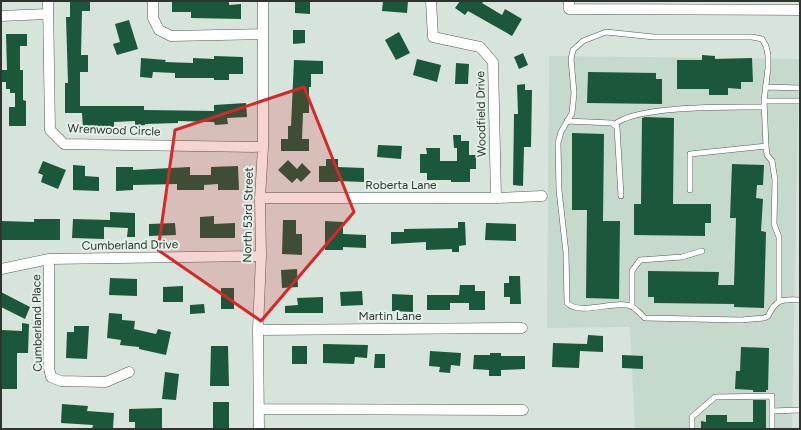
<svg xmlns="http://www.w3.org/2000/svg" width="801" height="430" font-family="Figtree,sans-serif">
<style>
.built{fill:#c6d9cd}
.building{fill:#1b573a}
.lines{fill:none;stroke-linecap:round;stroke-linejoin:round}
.lane-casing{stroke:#515c55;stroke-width:6}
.street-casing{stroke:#515c55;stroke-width:11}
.lane{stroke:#fff;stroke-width:5}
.street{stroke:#fff;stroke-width:10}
.marked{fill:#d62828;fill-opacity:0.2;stroke:#d62828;stroke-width:3;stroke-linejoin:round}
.labels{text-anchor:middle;stroke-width:4;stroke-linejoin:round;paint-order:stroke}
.street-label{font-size:12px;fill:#303431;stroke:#e4f1e9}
</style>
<rect width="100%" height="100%" fill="#d7e4dc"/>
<path class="built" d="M549 56 799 59 792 429H635L630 327 547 328Z"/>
<path class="building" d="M70 1H90V11H82L81 55H88V72H80V106H144V110L214 111V105L246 103 247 117 227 118 228 124 215 125 214 122 178 121V123L145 124V125L135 126V121L114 122V127L83 128 82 113H65V83H68L66 17H70Z
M172 1H229V5L241 4V19L191 18V12H172Z
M295 1H310V14L295 13Z
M383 1H408L407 13 382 11Z
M460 1H484L482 3 502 15 505 9 522 19 512 36 468 11 465 15 455 8Z
M129 20 138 49 117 55 113 44 120 42 115 24Z
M293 30H305V43L293 44Z
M399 32 410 53 396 60 385 40Z
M6 34H27V46H20V70H23V100L26 101V126H9V107H15V93H10V89H6V82H1V70H7Z
M523 53 528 65 519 69 514 57Z
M702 55 715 56V59L752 58 753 82H741V89L728 88V95H709V89H677V60H702Z
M214 56 243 57V74H229V80H214V78H175V73L153 72 152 78 140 77 141 58 166 60 165 62 193 63V58L214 59Z
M417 59 441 65 437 82 413 75Z
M294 60 323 61V74H311V87H309V113H303L302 139H309V151H281V139H288V126H291Z
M456 63 469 64 468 84H455Z
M588 72 656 73V79H662V104L587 103Z
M525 84V90H532L531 147H524L523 186 513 185 514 114H518L517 85Z
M645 117 674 118 673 204H711V223H705V236L634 235V204H641L642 118Z
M572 133 604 134 603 221H620L619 299 586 298 587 210H572Z
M453 135H461V141H469V155H476V169H470V182H451V180H427V173H420V154H427L426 148H440V161H457V148H454Z
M378 145 402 146 401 159 377 157Z
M326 159H338V167L364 168V182L338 181V182H319V166H326Z
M288 160 297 169 302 163 311 172 301 182 297 178 292 183 278 170Z
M43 161 66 170 58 189 41 182 43 175 38 173Z
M732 164 764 165 763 185H757L756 198 763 199 761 231 766 232 764 308 734 307V304L654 303V297H648V271L719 272 718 285H734L736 218H730Z
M73 165 85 166V176L99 177V191L73 190Z
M238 166 239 190H218V184L204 185V190H177V184L133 185V190L116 191V167H133V170L190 167V175H211V167Z
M110 212 135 213V237H127L128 228 104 227V239L72 238 73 219 110 220Z
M214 216V224L235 223V238H200V217Z
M34 219H60V240H1V221L34 222Z
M283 220H296V234H302V255L282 254Z
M325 221 343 222V234L366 235V248L343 247V250H325Z
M458 222H465L466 245 459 246V252H452V249L426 250V242L391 244V232H404V229L458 228Z
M175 223 176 235 149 236V224Z
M486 223 516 224V241L485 240Z
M297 269 298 287 282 288 281 270Z
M509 276H520L521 304H510V297H504V283H509Z
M110 278 137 279V296L109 295Z
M460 285H475V291H485V310H469V303H450V310H427V295H459Z
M183 286V302H163V287Z
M221 288H234V309H221Z
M362 291 363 305 341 306 340 292Z
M1 292 30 307 25 319 1 307Z
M392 294 413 295V312L392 311Z
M323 297V313H285V306L298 305 297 298Z
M204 304 205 313 190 314V305Z
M109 313 122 314V320L135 321 134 329 156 334 158 329 171 332 166 355 139 349V347L120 345 121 340 107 338Z
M22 323 29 324 28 353H17V389H1L2 330 22 331Z
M74 326H89L87 359 66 358 67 332H74Z
M588 335 603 336V352L580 351 579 368 552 367 553 343 587 344Z
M323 344 368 345 367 358 355 357 354 364 323 363Z
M211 346H228L229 386H210Z
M292 346H307V364H292Z
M741 347 769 348 768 390H766V392H753V390L735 389 736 371H740Z
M430 351 461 353 460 366 451 365 450 373 439 372 440 367 429 366Z
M490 353H501V356H525V369L501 370V376H489V370L473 369 474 355H490Z
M375 354H385V368H374Z
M622 355 643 356V369L622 368Z
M165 372 179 374 176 400 162 399Z
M753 400H766V429H701V421L706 422V415H727V422H753Z
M213 402H229V429H213Z
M62 404 88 406 87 411 114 413 113 428 92 429 93 425 61 423Z
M162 408V429H135V422H129V409Z"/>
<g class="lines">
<defs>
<path id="lane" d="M765 87 800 88
M764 101H800
M567 121 612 123 617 127 621 196
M614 125C635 105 733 107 764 107
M690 190V154L766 146
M779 301V237L774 224 775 180 772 161 767 155 766 146 764 101 768 68V55L766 46 762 39 752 37H654L606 32 583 41 573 50 571 59 574 93 572 113 561 132 558 143 559 190 566 253 567 303C580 316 614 300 631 306 637 309 641 315 645 318L741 320 764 318 768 316C776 299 782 299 800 300
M632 307V271L640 260 682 257 702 251
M692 429V417L715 397 772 396V411L800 410
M772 429V411"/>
<path id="street" d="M48 1 50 130 64 144 263 147
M153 1V18L159 30 171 36 262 34
M431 1 433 37 480 47 493 62 496 198
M569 1V9L800 10
M1 16 47 14
M260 198H496L542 196
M49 259V368L51 377 61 381 106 382 129 372
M1 269 49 259 261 256
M258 330 522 328
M259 409 523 410
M259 429 258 330 261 256 260 198 263 147V1"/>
</defs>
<use href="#lane" class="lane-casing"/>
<use href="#street" class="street-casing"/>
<use href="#lane" class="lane"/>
<use href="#street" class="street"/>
</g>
<path class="marked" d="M304 87 354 212 261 321 158 250 175 130Z"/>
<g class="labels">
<g class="street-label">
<text transform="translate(481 114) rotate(-91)" y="4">Woodfield Drive</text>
<text transform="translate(114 130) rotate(2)" y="4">Wrenwood Circle</text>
<text x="401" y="189">Roberta Lane</text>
<text transform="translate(248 215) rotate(-89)" y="4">North 53rd Street</text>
<text transform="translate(130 245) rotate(-1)" y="4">Cumberland Drive</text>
<text x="390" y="320">Martin Lane</text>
<text transform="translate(37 323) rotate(-91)" y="4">Cumberland Place</text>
</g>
</g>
<rect width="801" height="430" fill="none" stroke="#303431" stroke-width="4"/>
</svg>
